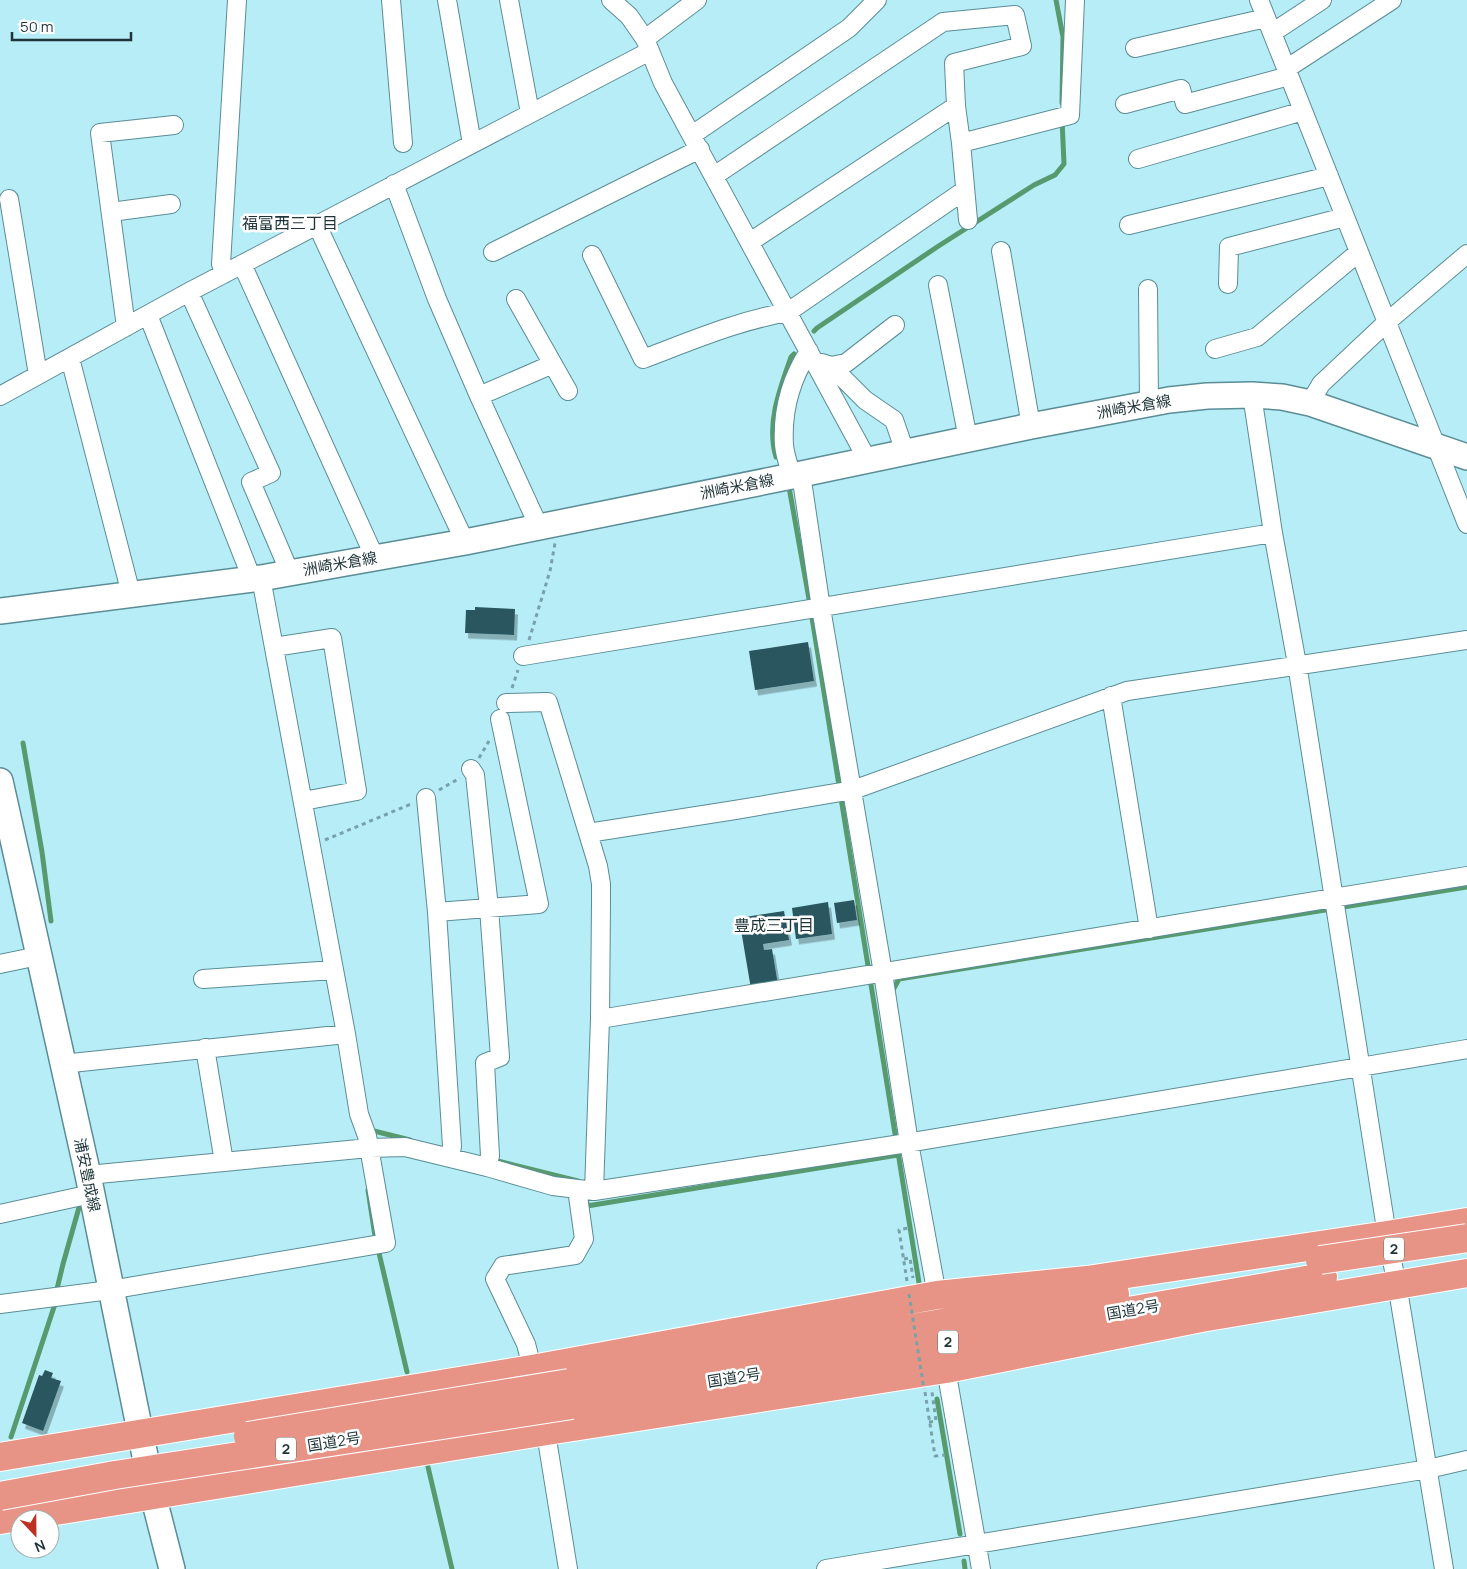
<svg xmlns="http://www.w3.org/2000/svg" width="1467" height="1569" font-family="Manrope,'Noto Sans JP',sans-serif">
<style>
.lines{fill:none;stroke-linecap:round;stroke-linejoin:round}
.stream{stroke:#579a6d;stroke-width:5}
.building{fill:#2a565e;filter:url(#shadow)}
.street-casing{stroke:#5a8d96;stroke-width:20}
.secondary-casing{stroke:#5a8d96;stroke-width:28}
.highway-casing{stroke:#fff;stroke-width:30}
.path{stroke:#78a1a9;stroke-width:3;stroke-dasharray:4 4;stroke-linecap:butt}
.street{stroke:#fff;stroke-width:18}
.secondary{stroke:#fff;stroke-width:25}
.highway{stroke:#e79385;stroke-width:28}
.highway-bridge-casing{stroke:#fff;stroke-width:30;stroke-linecap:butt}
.path-bridge{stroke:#78a1a9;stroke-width:3;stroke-dasharray:4 4;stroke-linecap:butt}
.highway-bridge{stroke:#e79385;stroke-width:28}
.labels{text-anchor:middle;stroke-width:5;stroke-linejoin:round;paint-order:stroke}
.shield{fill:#fff;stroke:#627174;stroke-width:1}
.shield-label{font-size:14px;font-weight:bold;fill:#1e3438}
.street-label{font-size:15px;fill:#1e3438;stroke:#fff}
.neighbourhood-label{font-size:16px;fill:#1e3438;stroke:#fff}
</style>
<defs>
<filter id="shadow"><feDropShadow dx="3" dy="5.5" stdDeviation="0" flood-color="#0004"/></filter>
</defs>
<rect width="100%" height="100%" fill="#b7edf7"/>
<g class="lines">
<path class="stream" d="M1056 0 1063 37 1062 103
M814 331 817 328 937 247 1034 185 1055 175 1064 164 1062 119
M776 457C766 424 780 388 791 357L794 354
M789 487 809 599 920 1289
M23 743 42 852 51 921
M890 990H893L899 979 1467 887
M370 1130 410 1140
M494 1160 578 1181
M368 1190 375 1236 407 1372
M587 1203V1206L898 1155
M57 1289 63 1264 80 1204
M937 1399 960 1534
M11 1437 55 1304
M428 1467 452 1569
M964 1561 965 1569"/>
</g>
<path class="building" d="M475 607 515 609 514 635 465 633 466 610H475Z
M808 642 814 681 755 690 749 651Z
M854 900 857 920 837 923 834 903Z
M828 902 832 934 796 939 792 908Z
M784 911 789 940 763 944 764 950 772 949 778 985 751 989 739 918Z
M45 1370 53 1373 51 1378 61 1381 43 1431 22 1423 39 1375 42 1376Z"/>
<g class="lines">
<defs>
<path id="street" d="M391 0 403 143
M447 0 472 144
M509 0 530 113
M611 0 629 16 645 39 663 83 867 459
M1259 0 1467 524
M1272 33 1322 0
M645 39 697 0
M1135 48 1266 18
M1286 69 1392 0
M1125 104 1181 89 1185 104 1289 76
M692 135 849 28 877 0
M961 143 968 220
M1138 159 1303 111
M714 176 943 22 1015 15 1022 46 954 63 956 106
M394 184 437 299 479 396 539 527
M9 199 38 375
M111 212 171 204
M317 225 465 542
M1129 225 1329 176
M750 242 956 106 961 143 1070 115 1075 0
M1001 251 1031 426
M493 252 700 149
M592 255 643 359C691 341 737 321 788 312L965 190
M242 264 375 558
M224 274 221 264 237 0
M1228 284 1229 247 1345 217
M938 285 968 439
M1148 289 1149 404
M189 292 271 473 251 482 290 573
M516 299 568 391
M148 315 252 579
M126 327 100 133 174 125
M1215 349 1257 337 1359 252
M70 358 131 594
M822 363 831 366 846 363 895 325
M831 366 865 400 894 420 905 452
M1252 395 1273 533 1297 664 1387 1235 1399 1296 1444 1569
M0 396 189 292 650 51
M479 396 553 364
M1310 403 1321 384 1387 322 1467 254
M801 474 821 608 883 973 909 1143 937 1295
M792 476C789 466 785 456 784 445 782 412 791 379 809 351
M274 647 332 638 357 791 303 801
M523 656 1273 533
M1111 696 1149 929
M506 703 548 702 598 866 601 884V902L600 1019 594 1191
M471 769 475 775 489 908 500 1057 485 1063 490 1156 487 1167
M426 798 437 912 452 1146 450 1158
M588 833 735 810 853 790 1127 691 1467 640
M437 912 539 904 500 719
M0 964 38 956
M203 979 334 970
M600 1019 1467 876
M205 1048 224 1162
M62 1064 346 1034
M88 1175 369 1148 405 1147 487 1167 553 1186 594 1191 901 1144 1467 1049
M0 1214 91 1194
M0 1304 110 1290 386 1243 367 1136 359 1114 346 1034 261 578
M946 1369 981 1569
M535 1379 526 1344 495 1279 503 1266 575 1255 584 1239 577 1189
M544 1421 568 1569
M826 1569 1428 1469 1467 1460"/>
<path id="secondary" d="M0 611 261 578 465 542 792 476 1031 426 1169 400 1207 396 1252 395 1282 397 1310 403 1467 457
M0 781 88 1175 153 1495 172 1569"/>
<path id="highway" d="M1195 1319 1467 1273
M569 1383 687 1366 1115 1294
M572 1405 974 1338 1323 1277
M0 1457 532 1369 937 1295 1087 1280 1387 1235 1467 1222
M0 1520 547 1431 946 1369 1211 1316"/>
</defs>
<use href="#street" class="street-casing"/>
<use href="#secondary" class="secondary-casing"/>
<use href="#highway" class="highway-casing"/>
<path class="path" d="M529 640 550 571 555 543
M512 688 518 670
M479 758 489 741
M439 790 460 778
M325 840 411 804
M904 1259 910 1258 913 1278
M907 1281 899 1230 908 1228
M925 1392 935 1456 945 1455
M929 1422 936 1421 932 1392"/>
<use href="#street" class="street"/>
<use href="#secondary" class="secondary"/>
<use href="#highway" class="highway"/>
<defs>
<path id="highway-bridge" d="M1320 1260 1467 1238
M248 1436 569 1383
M0 1496 115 1475 572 1405"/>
</defs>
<use href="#highway-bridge" class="highway-bridge-casing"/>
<path class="path-bridge" d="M909 1294 924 1389"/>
<use href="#highway-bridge" class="highway-bridge"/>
</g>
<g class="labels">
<g class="shield">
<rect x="1384" y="1237.5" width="20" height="23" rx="4"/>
<rect x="938" y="1330.5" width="20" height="23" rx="4"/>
<rect x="276" y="1437.5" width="20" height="23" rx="4"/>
</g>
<g class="shield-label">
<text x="1394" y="1254">2</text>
<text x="948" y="1347">2</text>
<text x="286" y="1454">2</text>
</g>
<g class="street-label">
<text transform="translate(1134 407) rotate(-10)" y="5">洲崎米倉線</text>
<text transform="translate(737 487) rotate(-11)" y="5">洲崎米倉線</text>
<text transform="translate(340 564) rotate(-10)" y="5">洲崎米倉線</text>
<text transform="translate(87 1175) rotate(78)" y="5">浦安豊成線</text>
<text transform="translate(1133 1310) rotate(-10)" y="5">国道2号</text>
<text transform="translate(734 1378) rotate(-9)" y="5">国道2号</text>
<text transform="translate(334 1442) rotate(-9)" y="5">国道2号</text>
</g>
<g class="neighbourhood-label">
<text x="290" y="229">福富西三丁目</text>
<text x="774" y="931">豊成三丁目</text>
</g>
</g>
<g transform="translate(35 1534) rotate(158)"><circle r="24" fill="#ffffff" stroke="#a5aeaf"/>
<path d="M0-4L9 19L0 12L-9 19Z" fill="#be3122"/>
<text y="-8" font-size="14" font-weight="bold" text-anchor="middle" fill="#1e3438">N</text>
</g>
<path d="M12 32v8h119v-8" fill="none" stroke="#1e3438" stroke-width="2.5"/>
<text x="20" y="32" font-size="15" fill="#1e3438" stroke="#ffffff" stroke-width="4" paint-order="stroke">50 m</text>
</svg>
